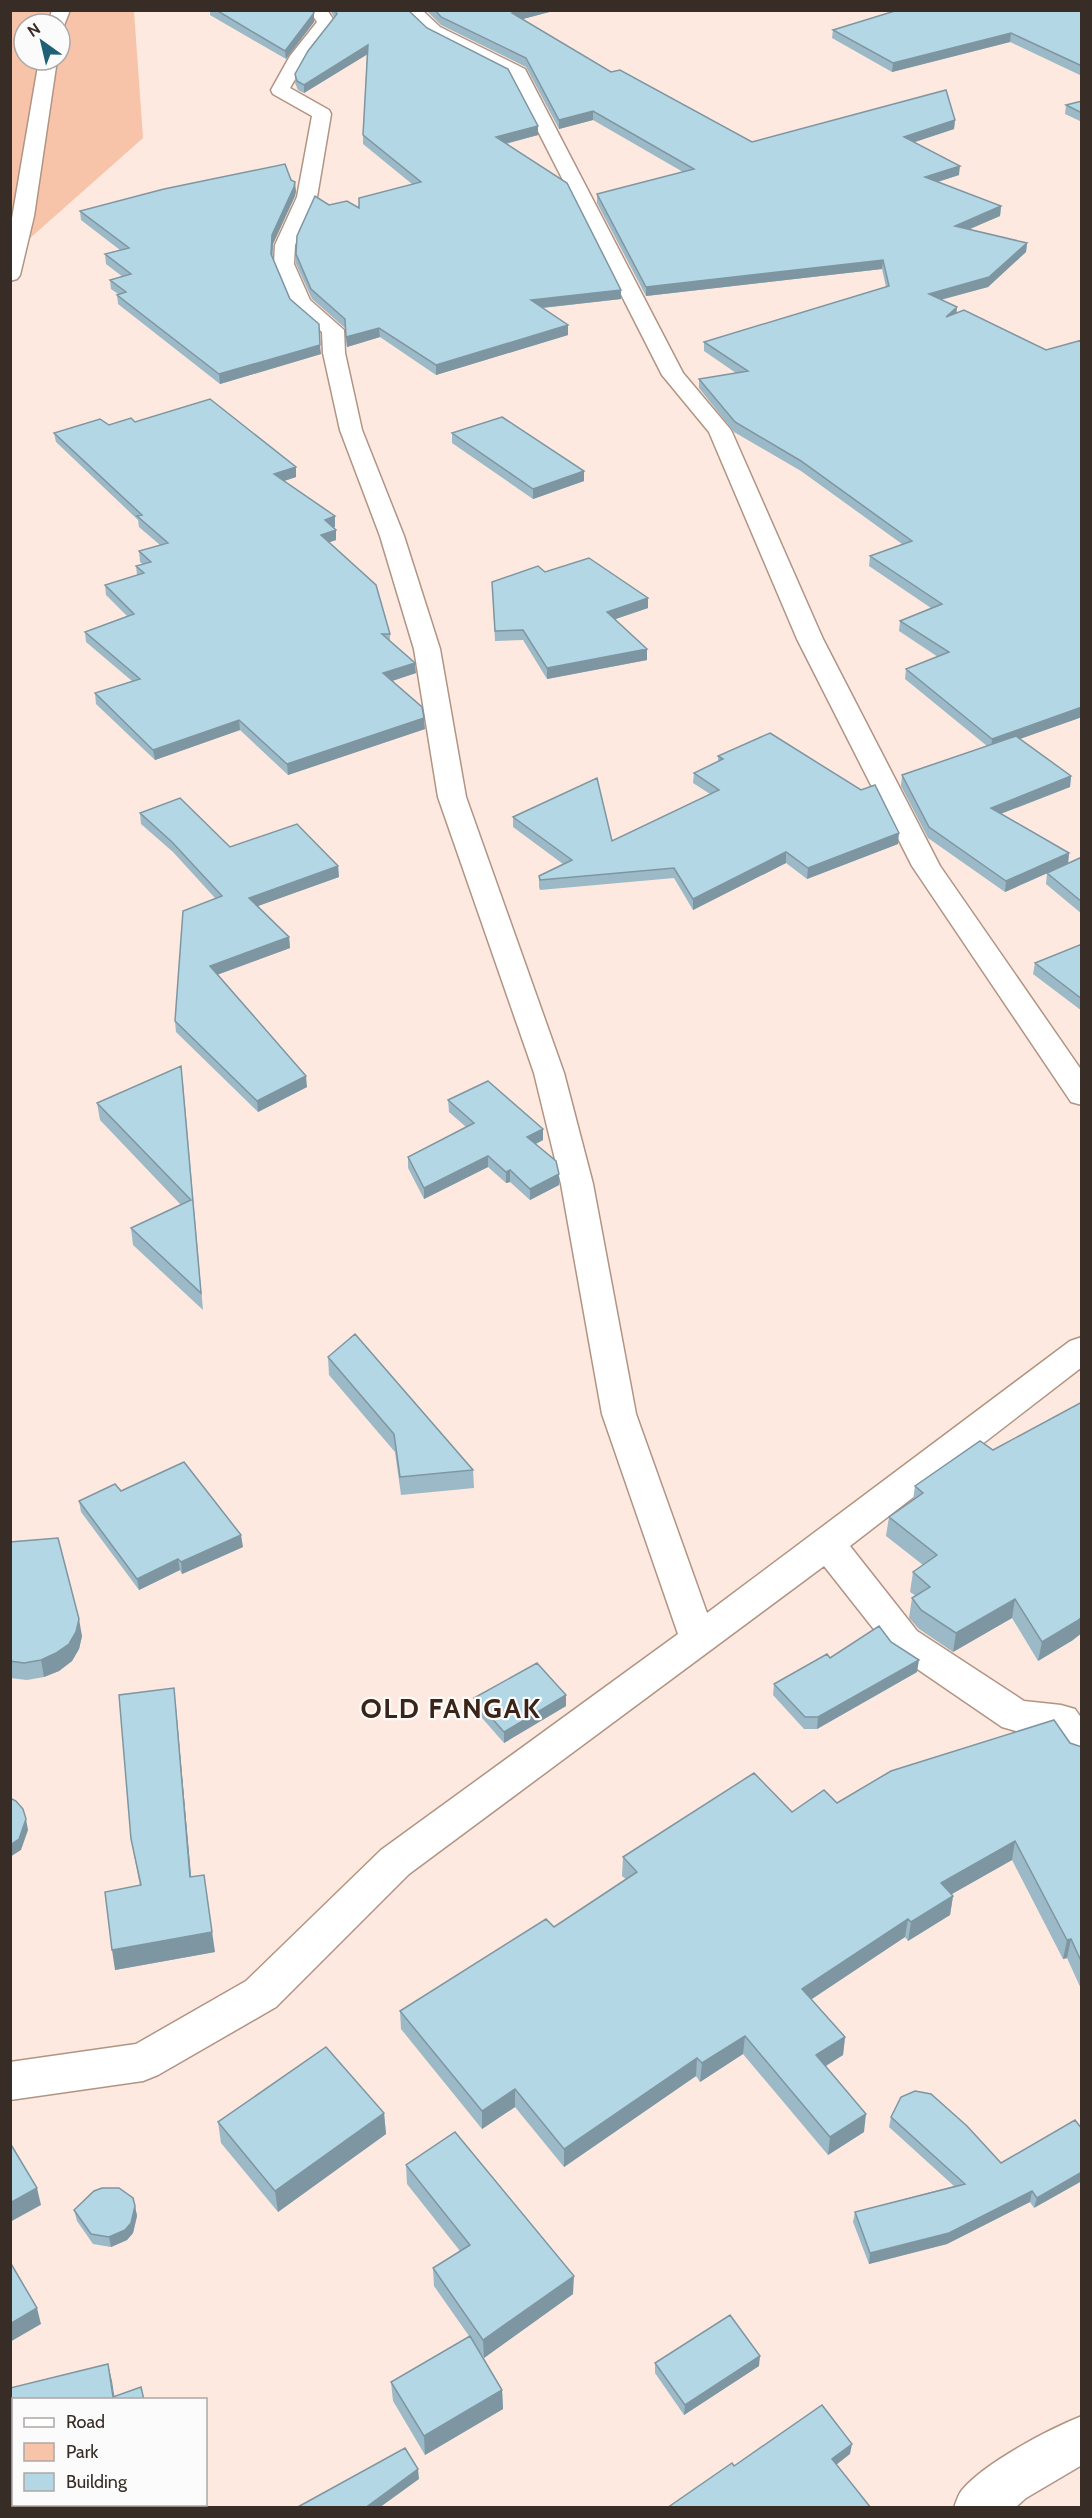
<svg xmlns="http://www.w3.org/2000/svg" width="1092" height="2518" font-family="Cabin,sans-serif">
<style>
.green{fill:#f8c4a9;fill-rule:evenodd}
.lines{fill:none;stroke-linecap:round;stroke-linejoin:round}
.minor-casing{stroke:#b19484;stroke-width:3}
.minor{fill:#fff;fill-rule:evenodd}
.wall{fill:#9bb9c6}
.shaded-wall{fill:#7e96a1}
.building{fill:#b4d7e6;stroke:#7e96a1;stroke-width:1.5}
.labels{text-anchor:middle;stroke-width:4.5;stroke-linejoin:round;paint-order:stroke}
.district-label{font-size:28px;font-weight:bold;letter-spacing:1.5px;fill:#3b2417;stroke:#fbfbfb}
</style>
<rect width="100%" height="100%" fill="#fde9df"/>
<path class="green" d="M11 11H134L143 138 11 255ZM24 24H60V60H24Z"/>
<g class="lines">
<defs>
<path id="minor" d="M52 10H70L63 28 60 29V24H48Z
M309 10H327L335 22 307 58 290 88 329 110 331 114 317 197 295 245 294 264 310 300 344 330 345 353 362 430 404 536 440 649 466 797 564 1073 593 1184 636 1414 707 1613 1070 1341 1082 1337V1367L850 1546 917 1631 1024 1701 1061 1705 1075 1709 1082 1719V1766L1068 1761 1050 1734 1016 1731 1002 1727 891 1651 824 1566 409 1874 276 2007 158 2075 143 2081 10 2100V2062L136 2044 246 1981 381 1850 678 1634 602 1414 561 1184 534 1073 438 797 414 649 380 536 340 430 323 353 322 332 293 308 274 264 275 245 297 197 312 116 273 94 271 90 290 56 317 22Z
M402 10H422L440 27 525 69 527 73 683 373 731 430 823 639 940 866 1082 1071V1105L1071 1102 912 866 797 639 709 432 662 375 510 76 428 35Z
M39 60H57L34 216 20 275 17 279 10 281V230Z
M1082 2416V2465L1026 2498 1015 2508H954C956 2502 958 2495 962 2490 984 2463 1049 2429 1082 2416Z"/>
</defs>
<use href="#minor" class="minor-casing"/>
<use href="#minor" class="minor"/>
</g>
<path class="wall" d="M210 10H312L314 22 286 59 210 15Z
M330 10H408L427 28 538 126V135L506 144 621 299 543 308 568 325V335L436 375 380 337 347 347 345 328 312 299 296 264V254L329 205 359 208 412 184 363 144V135L367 54 304 93 298 90 295 83V74L334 17Z
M426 10H557L522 19 611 72 752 142 955 120 954 129 914 142 959 175 938 182 1001 206 1000 216 968 229 1027 243 1026 252 988 287 941 300 957 307 956 313 1082 717 1020 739 1071 776 1070 787 1001 814 1069 853 1068 864 1005 892 928 838 901 786 902 775 987 746 905 679 906 669 938 657 899 631 900 621 931 608 869 566 870 556 902 544 801 471 734 432 699 388V379L736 373 704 351V342L886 287 882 269 646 296 597 203V194L683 172 593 120 559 129 526 67 441 25Z
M1082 10V76L1010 42 892 72 832 38 833 30Z
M1082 101V122L1065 114 1066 105Z
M296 191 295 196 273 244 272 257 290 299 321 354 220 384 118 304 117 295 118 294 111 289 110 280 123 277 106 264 105 254 120 250 81 220 80 211Z
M135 422 296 477 284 481 335 516V527L333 528 336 530V540L329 542 390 634V641L416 673 392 681 425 729 288 775 240 730 155 760 96 704 95 693 132 681 86 642 85 632 127 616 106 595 105 585 137 575 136 566 143 564 140 562 139 551 160 545 139 527 138 520 56 442 54 433Z
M452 433 584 471V481L533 499 452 443Z
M545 572 648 608 615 619 647 660 547 679 523 640 495 641 492 582Z
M718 756 898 844 807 879 786 863 693 910 674 878 540 890 539 887V876L563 864 513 827V817L612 841 710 794 693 783 694 773 718 761Z
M140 813 230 847 338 866 339 877 257 906 289 937 290 948 217 975 307 1087 258 1112 176 1032 175 1021 215 898 173 852 141 824Z
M1082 857V914L1046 884 1047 873Z
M1082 944V1011L1033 974 1035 963Z
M183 1083 203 1310 133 1245 131 1228 181 1205 100 1120 97 1103Z
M448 1100 543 1140 536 1144 559 1185 530 1200 510 1182 506 1183 488 1167 424 1199 408 1168V1157L466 1127 449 1112Z
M328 1357 473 1470 474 1488 401 1495 395 1452 329 1375Z
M993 1450 1073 1640 1038 1661 1012 1618 953 1652 919 1629 909 1618 912 1598 916 1596 910 1592 913 1572 923 1565 886 1536 889 1517 913 1500 915 1486Z
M79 1501 243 1547 182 1574 180 1570 139 1590 81 1512Z
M10 1542 82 1636 79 1649 72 1661 59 1671 44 1677 27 1680 10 1678Z
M891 1642 917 1672 817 1729H804L773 1695 774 1684 830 1658Z
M474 1698 566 1706 504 1743 475 1710Z
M176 1708 191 1877 215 1952 115 1970 140 1886 131 1839Z
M1070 1743 1082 1747V1991L1067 1958 1063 1959 1012 1860 951 1894 953 1896 950 1915 908 1941 905 1937 811 1999 845 2037 843 2055 826 2066 864 2132 828 2155 743 2054 700 2082 696 2076 564 2167 515 2107 482 2129 401 2029 400 2011 554 1927 626 1879 622 1876 623 1857 792 1812 837 1803Z
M384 2113 386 2134 278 2212 221 2143 218 2122Z
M891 2117 1001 2163 1075 2120 1034 2208 1030 2202 947 2244 869 2264 853 2222 855 2212 954 2186 889 2127Z
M406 2165 573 2294 484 2358 475 2345 502 2390 503 2409 425 2455 393 2401 391 2382 469 2336 434 2286 433 2268 460 2251 407 2184Z
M135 2206 137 2216 133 2233 127 2240 111 2247 93 2244 77 2221 74 2210Z
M655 2363 759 2366 684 2415 655 2373Z"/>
<path class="shaded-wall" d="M523 10H557L512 22V13Z
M314 13V22L286 59 285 51Z
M1011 33 1010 42 892 72 893 63Z
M368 45V54L304 93V85Z
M593 111V120L559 129V120Z
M955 120 954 129 903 146 904 137Z
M538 126V135L496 146V137Z
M960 166 959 175 924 186 925 177Z
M295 182 296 191 295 196 273 244 272 264 271 254 272 235Z
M1001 206 1000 216 954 236 955 226Z
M1027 243 1026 252 988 287 928 303 929 294Z
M883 260 882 269 646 296V287Z
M621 290V299L531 309V300Z
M957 307 956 317H946Z
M568 325V335L436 375V365Z
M379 328 380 337 347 347 346 337Z
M320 345 321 354 220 384 219 374Z
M296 467V477L275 484 274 474Z
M584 471V481L533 499V489Z
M335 516V527L325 530V520Z
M336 530V540L322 545 321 535Z
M648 598V608L607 622V612Z
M647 649V660L547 679V668Z
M415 663 416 673 383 684V673Z
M1082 707V717L991 749 992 739Z
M424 718 425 729 288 775 287 764Z
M239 720 240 730 155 760 153 750Z
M1071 776 1070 787 989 818 991 808Z
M899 833 898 844 807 879 808 868Z
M786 852V863L693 910V899Z
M1069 853 1068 864 1005 892 1006 881Z
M338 866 339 877 250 909 249 898Z
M289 937 290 948 211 977 210 966Z
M306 1076 307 1087 258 1112 257 1101Z
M543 1129V1140L527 1148V1137Z
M488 1156V1167L424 1199V1188Z
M510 1170V1182L506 1183V1172Z
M559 1174V1185L530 1200V1189Z
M241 1535 243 1547 182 1574 181 1562Z
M178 1559 180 1570 139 1590 137 1579Z
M1015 1599 1012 1618 953 1652 956 1633Z
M1082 1617V1633L1073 1640 1038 1661 1042 1642Z
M79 1619 82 1636 79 1649 72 1661 59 1671 44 1677 41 1660Z
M919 1660 917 1672 817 1729 818 1717Z
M174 1688 176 1708 193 1897 190 1877Z
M566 1695V1706L504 1743V1732Z
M26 1819 28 1830 21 1850 10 1857V1845Z
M1015 1841 1012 1860 938 1902 941 1883Z
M204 1875 215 1952 115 1970 112 1950Z
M953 1896 950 1915 908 1941 911 1922Z
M908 1919 905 1937 800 2007 802 1989Z
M1071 1939 1067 1958 1063 1959 1067 1940Z
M745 2036 743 2054 700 2082 702 2063Z
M845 2037 843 2055 814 2073 816 2055Z
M697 2058 696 2076 564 2167V2149Z
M515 2089V2107L482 2129V2111Z
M384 2113 386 2134 278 2212 275 2191Z
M866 2114 864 2132 828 2155 830 2137Z
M1082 2172V2181L1034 2208 1037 2198Z
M37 2188 41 2205 10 2222V2203Z
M1032 2191 1030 2202 947 2244 869 2264 870 2253Z
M135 2206 137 2216 133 2233 127 2240 111 2247 109 2237Z
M574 2276 573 2294 484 2358 483 2340Z
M37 2308 41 2324 10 2342V2324Z
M760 2356 759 2366 684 2415 685 2405Z
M108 2364 112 2381 115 2400H114Z
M502 2390 503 2409 425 2455 424 2436Z
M852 2444 850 2454 831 2469 832 2459Z
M418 2469 419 2479 379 2508H365Z
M14 2492V2505H31L22 2508H10V2493Z"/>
<path class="building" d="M216 10H312L314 13 285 51Z
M335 10H408L427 28 508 69 538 126 496 137 567 183 621 290 531 300 568 325 436 365 379 328 346 337 345 319 311 289 296 254 297 236 315 196 329 205 347 201 359 208V198L421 182 363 135 368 45 304 85 297 81 295 74 308 51 337 14Z
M435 10H523L512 13 611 72 620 70 752 142 946 90 955 120 904 137 960 166 925 177 1001 206 955 226 1027 243 989 277 929 294 957 307 946 317 964 310 1046 350 1082 340V707L992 739 906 669 949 652 900 621 942 604 870 556 912 541 801 461 735 422 699 379 748 371 704 342 889 286 883 260 646 287 597 194 694 169 593 111 559 120 526 58 441 17Z
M898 10H1082V66L1011 33 893 63 833 30Z
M1082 101V113L1066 105Z
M285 164 291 180 295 182 294 187 272 235 271 254 290 299 319 324 320 345 219 374 117 295 126 292 110 280 131 274 105 254 129 248 80 211 164 189Z
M210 399 296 467 274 474 335 516 325 520 336 530 321 535 376 585 390 634H382L415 663 383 673 422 707 424 718 287 764 239 720 153 750 95 693 140 679 85 632 134 614 105 585 144 573 136 566 151 562 139 551 168 543 137 516 142 515 54 433 100 419 109 425 131 418 135 422Z
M502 417 584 471 533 489 452 433Z
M589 558 648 598 607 612 647 649 547 668 523 630 495 631 492 582 538 566 545 572Z
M770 733 861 790 875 785 899 833 808 868 786 852 693 899 674 868 540 880 539 876 572 860 513 817 597 778 612 841 719 790 694 773 723 759 718 756Z
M1016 736 1071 776 991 808 1069 853 1006 881 929 827 902 775Z
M180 798 230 847 297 824 338 866 249 898 289 937 210 966 306 1076 257 1101 175 1021 183 911 222 896 172 842 140 813Z
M1082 857V902L1047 873Z
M1082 944V999L1035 963Z
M181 1066 201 1293 131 1228 191 1200 97 1103Z
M488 1081 543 1129 527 1137 556 1161 559 1174 530 1189 510 1170 506 1172 488 1156 424 1188 408 1157 474 1123 448 1100Z
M355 1334 473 1470 400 1477 394 1434 328 1357Z
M1082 1402V1617L1077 1621 1042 1642 1015 1599 956 1633 921 1610 912 1598 930 1587 913 1572 937 1555 889 1517 923 1493 915 1486 980 1441 993 1450Z
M184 1462 241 1535 181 1562 178 1559 137 1579 79 1501 115 1484 121 1491Z
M58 1538 79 1619 76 1632 69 1644 56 1653 41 1660 24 1663 10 1661V1542Z
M879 1626 891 1642 919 1660 818 1717H805L774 1684 827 1654 830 1658Z
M537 1663 566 1695 504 1732 474 1698Z
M174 1688 190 1877 204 1875 212 1932 112 1950 105 1892 141 1885 131 1839 119 1695Z
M1054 1720 1070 1743 1082 1747V1963L1071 1939 1067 1940 1015 1841 941 1883 953 1896 911 1922 908 1919 802 1989 845 2037 816 2055 866 2114 830 2137 745 2036 702 2063 697 2058 564 2149 515 2089 482 2111 400 2011 546 1919 554 1927 637 1872 623 1857 754 1773 792 1812 824 1790 837 1803 891 1771Z
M10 1798 16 1801 23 1809 26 1819 19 1839 10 1845Z
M326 2047 384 2113 275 2191 218 2122Z
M915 2091 931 2094 967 2126 1001 2163 1075 2120 1082 2129V2172L1037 2198 1032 2191 949 2233 870 2253 855 2212 965 2184 891 2117 901 2097Z
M455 2132 574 2276 483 2340 433 2268 470 2245 406 2165Z
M10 2143 37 2188 10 2203Z
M102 2188H119L133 2198 135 2206 131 2223 125 2230 109 2237 91 2234 74 2210 94 2191Z
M10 2262 37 2308 10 2324Z
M730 2315 760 2356 685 2405 655 2363Z
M470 2336 502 2390 424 2436 391 2382Z
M108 2364 113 2397 141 2387 144 2400H14V2492L10 2493V2388Z
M822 2405 852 2444 832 2459 871 2508H667L732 2463 734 2466Z
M405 2448 418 2469 365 2508H296Z"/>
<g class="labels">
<g class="district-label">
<text x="451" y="1718">OLD FANGAK</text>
</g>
</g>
<rect width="1092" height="2518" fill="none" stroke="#382c26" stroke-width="24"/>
<rect x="12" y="2398" width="195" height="108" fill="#fbfbfb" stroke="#ada8a6" stroke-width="1.5"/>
<rect x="24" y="2418" width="30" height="9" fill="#ffffff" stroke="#ada8a6" stroke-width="1.5"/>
<text x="66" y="2428" font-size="18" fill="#382c26">Road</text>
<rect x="24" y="2443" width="30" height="18" fill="#f8c4a9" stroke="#ada8a6" stroke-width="1.5"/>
<text x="66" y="2458" font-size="18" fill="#382c26">Park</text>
<rect x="24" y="2473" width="30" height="18" fill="#b4d7e6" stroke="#ada8a6" stroke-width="1.5"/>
<text x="66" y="2488" font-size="18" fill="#382c26">Building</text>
<g transform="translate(42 42) rotate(326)"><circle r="28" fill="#fbfbfb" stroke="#ada8a6" stroke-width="1.5"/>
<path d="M0-4.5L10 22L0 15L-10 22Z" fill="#206076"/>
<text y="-9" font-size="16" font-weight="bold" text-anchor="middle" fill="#382c26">N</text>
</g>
</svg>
